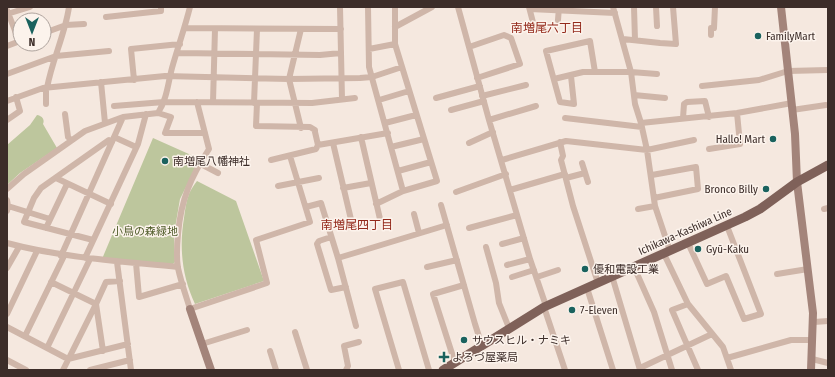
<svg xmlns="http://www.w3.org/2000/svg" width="835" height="377" font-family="'Fira Sans Condensed','Noto Sans JP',sans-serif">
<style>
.green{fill:#bdc69d}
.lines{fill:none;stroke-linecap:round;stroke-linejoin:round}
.street{stroke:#cfb6a9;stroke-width:6}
.secondary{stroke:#a3847a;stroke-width:8}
.primary{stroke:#7f6159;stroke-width:9}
.poi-dot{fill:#1a625e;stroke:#fcf3ec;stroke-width:1.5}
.labels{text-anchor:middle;stroke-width:3;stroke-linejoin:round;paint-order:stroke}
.poi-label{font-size:11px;fill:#3c2d29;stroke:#fcf3ec;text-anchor:start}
.park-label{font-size:11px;fill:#505d2b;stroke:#fcf3ec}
.street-label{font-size:11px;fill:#3c2d29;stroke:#fcf3ec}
.neighbourhood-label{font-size:12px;fill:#93291a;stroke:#fcf3ec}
</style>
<rect width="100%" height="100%" fill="#f5e8df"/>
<path class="green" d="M37 115C42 116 45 119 43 124L57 148 20 173 7 185V145L30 125Z
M153 138 200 159 180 199 174 234 175 262 172 265 102 259Z
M197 181 236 201 264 281 195 304C182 276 179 248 184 218 185 210 186 202 189 194 191 189 194 185 197 181Z"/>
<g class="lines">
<path class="street" d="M340 7 342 99
M368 7 369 67 403 191
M458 7 489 120 530 259 546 306
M529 7 535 30
M613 7 631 72 635 104 641 123 647 150 655 206 670 251
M634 7 635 40
M656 7 657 26
M530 9 615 13
M7 10 19 41
M7 14 30 7
M106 17 161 11V7
M558 20 559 7
M395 27 432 7
M185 28 341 29
M301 29 289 79 301 128
M44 33 66 25 84 24
M711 35V28H714L715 7
M623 39 660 43 676 44 673 7
M7 46 20 41
M469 47 504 35 511 38 520 64 477 78
M369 49 395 44
M177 53 320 55 341 53
M7 74 56 56 109 51
M571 76 574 104 560 102 546 51 590 41 595 72
M554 79 583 72H631L657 74
M134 80 131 49 180 44
M101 82 105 123
M702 86 759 80 788 71 828 70
M46 88V104
M47 88C52 60 65 35 69 7
M634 95 665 98
M482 96 526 85
M436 98 480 86
M379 100 409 91
M7 101 43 88 165 76 289 79 360 78 372 77 402 67
M197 102 209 149C191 177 181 199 178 234 177 245 176 257 178 268 181 282 186 296 190 309L267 283 256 240 310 222 290 156
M213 102 215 29
M254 103 257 29
M257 103 256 126 310 127 315 130V132L318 145 316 149 271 160
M114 106 164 102 312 103 355 98
M451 110 484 101
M792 110 826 105
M158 113C167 99 168 83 172 68 178 47 185 27 190 7
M65 114 68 137 71 140
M565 118 642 127
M683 118 684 104 687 102 705 101 709 117
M7 120 20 111 16 97
M489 120 536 106
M385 123 416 115
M641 123 737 113 792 103
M114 137 136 147
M361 137 380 219
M560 142 563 156 561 160 573 206 598 283
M333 143 353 228
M469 143 493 132
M318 145 388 133
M391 147 424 139
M709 149 740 144 737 113
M502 160 566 141 647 150 694 140
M199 163 218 173
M582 163 588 182
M398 171 431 162
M652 175 696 167 698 189 654 198
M56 178 111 204
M566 178 585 173
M278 186 319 178
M343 188 371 183
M7 189 24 174 85 131 123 117 158 113 171 117 165 133H205
M510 190 565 174
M456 192 506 174
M7 200 8 206 7 211
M376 204 403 191 437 181 395 44V7
M441 205 475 324 482 346
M8 206 50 219
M306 207 321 203 338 258 356 326
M638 209 655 206
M824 209 828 208
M414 214 419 233
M46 228 67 184
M469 228 517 215
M331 237 319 241 317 244 331 290 346 287
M93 240 24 222 34 198 41 188 109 140 112 142
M7 243C63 258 120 261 178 267
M688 243 707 284 726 276 744 319 761 314 727 226
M502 244 524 238
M486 247 496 283 499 303 509 328
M664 254 688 304 723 347 731 370
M61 256 123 117
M85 258 138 144 146 114
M338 258 447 225
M117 262 131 370
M136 263 139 297 183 284
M507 265 530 259
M427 267 457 260
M634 267 654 312 672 370
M7 268 19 247
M777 274 808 269
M612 276 640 370
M512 277 534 270
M537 277 558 270
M51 282 96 304 103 351
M587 288 613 370
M688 304 672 310 698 370
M544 307 565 370
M7 314 37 251
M814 322 828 321
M7 327 68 359 128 344
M295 332 307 370
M25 336 64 256
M202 344 247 330
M47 348 90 259
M270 351 276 370
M727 358 791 340H813
M812 359 828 363
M7 360 26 370
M455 363 433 294 464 285
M640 368 712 334
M63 370 96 304 106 282 120 281
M90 370 130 360
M346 370 348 366 344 346 359 342
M399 370 375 289 403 282 429 370"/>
<path class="secondary" d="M781 7 795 134 797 182 813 313 811 370
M190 309 211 370"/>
<path class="primary" d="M443 370 544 307 745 217 760 209 797 182 828 165"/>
</g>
<g class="poi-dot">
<circle cx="758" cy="36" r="4"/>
<circle cx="773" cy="139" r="4"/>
<circle cx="165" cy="161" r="4"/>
<circle cx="766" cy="189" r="4"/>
<circle cx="698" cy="249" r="4"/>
<circle cx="585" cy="269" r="4"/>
<circle cx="572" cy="310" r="4"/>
<circle cx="464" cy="340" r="4"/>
<path d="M442 351h4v4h4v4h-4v4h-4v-4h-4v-4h4z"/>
</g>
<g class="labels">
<g class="poi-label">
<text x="766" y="40">FamilyMart</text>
<text x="765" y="143" text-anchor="end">Hallo! Mart</text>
<text x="173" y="165">南増尾八幡神社</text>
<text x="758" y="193" text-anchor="end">Bronco Billy</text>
<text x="706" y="253">Gyū-Kaku</text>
<text x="593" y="273">優和電設工業</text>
<text x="580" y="314">7-Eleven</text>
<text x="472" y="344">サウスヒル・ナミキ</text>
<text x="452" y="361">よろづ屋薬局</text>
</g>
<g class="park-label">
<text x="145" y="235">小鳥の森緑地</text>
</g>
<g class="street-label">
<text transform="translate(685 231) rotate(-24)" y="4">Ichikawa-Kashiwa Line</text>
</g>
<g class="neighbourhood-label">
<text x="547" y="32">南増尾六丁目</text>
<text x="357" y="229">南増尾四丁目</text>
</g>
</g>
<rect width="835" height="377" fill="none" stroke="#3c2d29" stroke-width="16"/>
<g transform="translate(32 32) rotate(180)"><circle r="19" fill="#fcf3ec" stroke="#afa49e"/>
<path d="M0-3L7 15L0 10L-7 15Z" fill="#1a625e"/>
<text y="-6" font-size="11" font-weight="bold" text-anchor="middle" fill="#3c2d29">N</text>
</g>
</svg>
